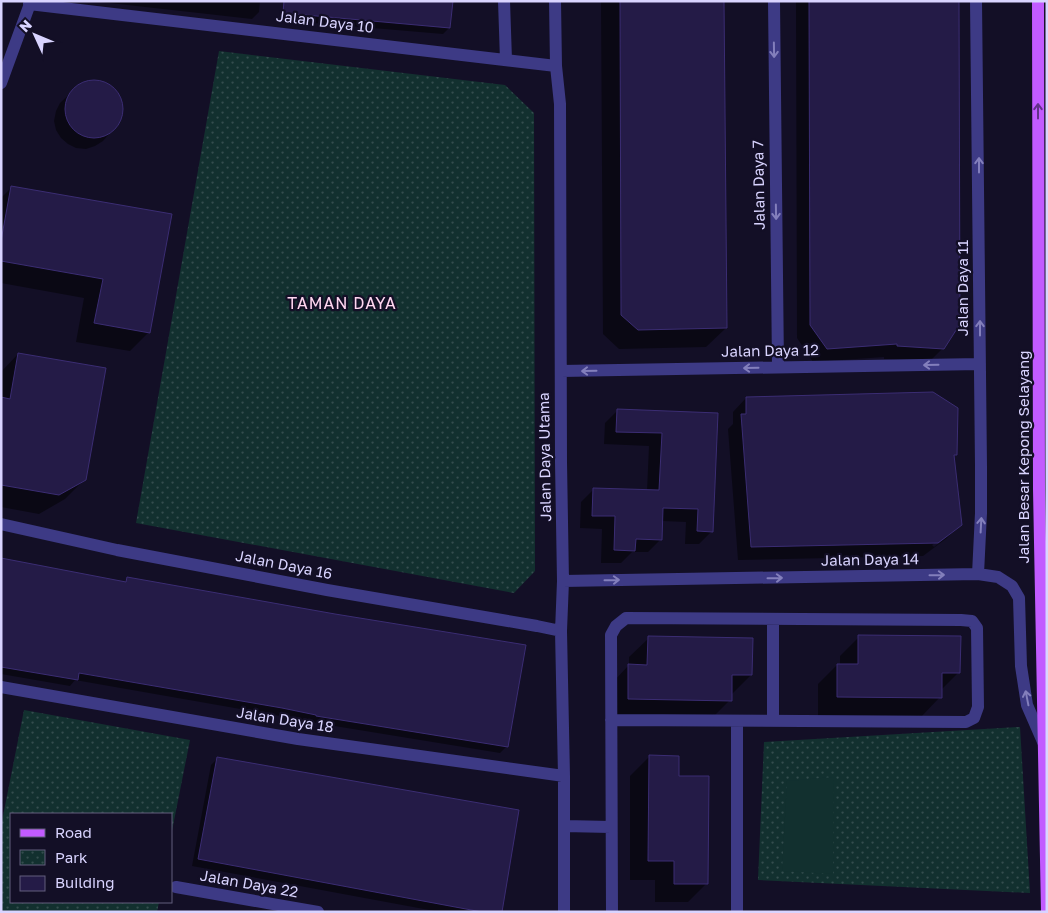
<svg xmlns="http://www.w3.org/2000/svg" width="1048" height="913" font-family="'Golos Text',sans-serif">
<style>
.park{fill:url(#park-dots)}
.pitch{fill:#12302f}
.shadow{fill:#0007;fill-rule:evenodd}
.building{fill:#241b47;stroke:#3b2d73}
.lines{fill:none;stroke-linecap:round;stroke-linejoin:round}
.minor{stroke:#3d3a85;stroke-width:12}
.major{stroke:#c25bff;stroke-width:12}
.oneway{stroke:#837fbc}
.oneway2{stroke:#623188}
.labels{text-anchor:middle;stroke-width:4.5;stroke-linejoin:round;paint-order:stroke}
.street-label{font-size:15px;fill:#d9d4ff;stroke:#130f26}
.neighbourhood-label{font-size:16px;letter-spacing:1px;fill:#ffd6f0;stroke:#130f26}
</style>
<defs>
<pattern id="park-dots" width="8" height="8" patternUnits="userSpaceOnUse" patternTransform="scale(1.25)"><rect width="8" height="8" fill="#12302f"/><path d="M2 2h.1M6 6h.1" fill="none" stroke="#344d4e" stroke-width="1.8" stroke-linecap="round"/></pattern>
</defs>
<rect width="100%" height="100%" fill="#130f26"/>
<path class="park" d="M219 51 505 85 534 113 535 571 514 593 136 523Z
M24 710 190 740 171 836V814H11V902H159L157 912H1V826Z
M1020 727 1030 893 758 880 764 742Z"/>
<path class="pitch" d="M834 777 833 874 782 871 787 781Z"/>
<path class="shadow" d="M92 1H260L259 12 252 19Z
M292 1 449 28 443 34 290 21Z
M601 1H723L726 328 706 347 619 349 603 334Z
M796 1H958L943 348 929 362 884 359V357L813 362 797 338Z
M96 81 105 83 113 88 119 95 122 104V113L119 122 103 141 95 146 86 149 76 148 68 144 61 138 56 130 54 121 56 111 60 103 78 86 87 82Z
M12 187 171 215 149 332 130 351 76 342 84 298 1 283V198Z
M18 354 85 479 65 499 39 514 1 507V372Z
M746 398 956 454 953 457 960 524 947 538 923 556 738 560 728 429 733 424V412ZM948 533V536L934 547 932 545Z
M618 410 717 415 712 531 699 544H685L686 522 662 521 661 539 648 552H632L621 563H601L602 529 580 528 581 502 594 489 647 491 649 446 604 444 605 423Z
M1 560 124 583 127 579 507 746 500 753 310 722V721L274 715 75 680 70 686 1 674Z
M859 637 959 672 940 691V697L921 717 818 716V684L837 665H840V656Z
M649 638 751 675 732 694 730 700 711 719 609 718 610 685 629 665V657Z
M649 757 678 778 707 883 688 902H655V880H630V776Z
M218 758 500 912H440L192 866 211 765Z"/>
<path class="building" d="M284 1H453L450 28 283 13Z
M620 1H724L727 328 638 330 621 315Z
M809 1H959L960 324 944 349 897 346V344L827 349 810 325Z
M65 109a29 29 0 1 1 58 0a29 29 0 1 1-58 0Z
M11 186 172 214 150 333 94 323 103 279 1 261V241Z
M18 353 106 368 86 480 59 495 1 485V397L10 399Z
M933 392 958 408 957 455H954L962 525 938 543 751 547 741 414H746V397Z
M617 409 718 413 713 532 697 531 698 509 663 508 662 540 636 539 635 551 614 550 615 516H592L593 488 659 490 662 433 616 432Z
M1 558 126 582 127 577 335 614 526 645 508 747 316 716V715L282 708 79 673 78 680 1 667Z
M858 635 961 636 960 673H942V698L837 697V664H858Z
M648 636 753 638 752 675H732V701L628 699V664L647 665Z
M649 755 679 756V776H709L708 884H674V861H648Z
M217 757 519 810 502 912H482L198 859Z"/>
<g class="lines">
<path class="minor" d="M504 1 506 60
M555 1 556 66 560 104 561 462 563 581 561 631 564 776V912
M774 1 778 367
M976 1 981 466V513L978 574
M29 4 556 66
M1 83 31 1
M561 371 980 364
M1 524 117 550 327 590 537 626 561 631
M563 581 978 574 998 577 1012 586 1019 598 1021 666 1027 705 1044 744
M773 619V721
M1 687 298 739 564 776
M611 720 966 722 974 718 978 707 977 628 972 621 961 620 626 618 616 626 611 635 612 912
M737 721V912
M564 826 611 827
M176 887 318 912"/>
<path class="major" d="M1038 1 1039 489 1047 912"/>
</g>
<defs><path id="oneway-shaft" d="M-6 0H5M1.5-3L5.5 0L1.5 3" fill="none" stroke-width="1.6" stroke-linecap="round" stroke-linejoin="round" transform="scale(1.25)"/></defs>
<g class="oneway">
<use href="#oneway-shaft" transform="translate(774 50) rotate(89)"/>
<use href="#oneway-shaft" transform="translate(979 165) rotate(-90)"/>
<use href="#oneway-shaft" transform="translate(776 212) rotate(89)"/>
<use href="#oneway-shaft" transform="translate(980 328) rotate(-90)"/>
<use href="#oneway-shaft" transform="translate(931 365) rotate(179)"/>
<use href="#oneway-shaft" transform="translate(751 368) rotate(179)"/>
<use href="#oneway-shaft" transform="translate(589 371) rotate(179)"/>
<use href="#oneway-shaft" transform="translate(981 525) rotate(-87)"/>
<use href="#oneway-shaft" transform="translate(937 575) rotate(-1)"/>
<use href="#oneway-shaft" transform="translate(775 578) rotate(-1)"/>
<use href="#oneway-shaft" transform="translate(612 580) rotate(-1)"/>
<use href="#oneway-shaft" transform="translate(1027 698) rotate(-101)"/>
</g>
<use class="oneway2" href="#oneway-shaft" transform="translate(1038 111) rotate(-90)"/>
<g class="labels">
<g class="street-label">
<text transform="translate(325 22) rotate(7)" y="5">Jalan Daya 10</text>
<text transform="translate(759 185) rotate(-91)" y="5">Jalan Daya 7</text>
<text transform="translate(963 288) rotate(-90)" y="5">Jalan Daya 11</text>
<text transform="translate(770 351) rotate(-1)" y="5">Jalan Daya 12</text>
<text transform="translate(545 457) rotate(-91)" y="5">Jalan Daya Utama</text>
<text transform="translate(1024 457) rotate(-90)" y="5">Jalan Besar Kepong Selayang</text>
<text transform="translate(870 560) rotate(-1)" y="5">Jalan Daya 14</text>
<text transform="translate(284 565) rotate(11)" y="5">Jalan Daya 16</text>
<text transform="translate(285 720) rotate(9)" y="5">Jalan Daya 18</text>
<text transform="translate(249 884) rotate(10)" y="5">Jalan Daya 22</text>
</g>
<g class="neighbourhood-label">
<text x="342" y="309">TAMAN DAYA</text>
</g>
</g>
<rect width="1048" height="913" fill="none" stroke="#d9d4ff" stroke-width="5"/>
<rect x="10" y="813" width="162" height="90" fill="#130f26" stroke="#625e7d"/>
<rect x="20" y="829" width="25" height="8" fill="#c25bff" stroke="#625e7d"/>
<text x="55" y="838" font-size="15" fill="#d9d4ff">Road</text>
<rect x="20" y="850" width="25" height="15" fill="url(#park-dots)" stroke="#625e7d"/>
<text x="55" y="863" font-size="15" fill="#d9d4ff">Park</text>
<rect x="20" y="876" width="25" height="15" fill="#241b47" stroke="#625e7d"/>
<text x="55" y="888" font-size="15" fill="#d9d4ff">Building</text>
<g transform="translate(35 35) rotate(314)" stroke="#130f26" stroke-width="4" paint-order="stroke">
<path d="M0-4L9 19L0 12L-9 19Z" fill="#d9d4ff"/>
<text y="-8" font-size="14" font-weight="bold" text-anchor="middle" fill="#d9d4ff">N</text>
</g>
</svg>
